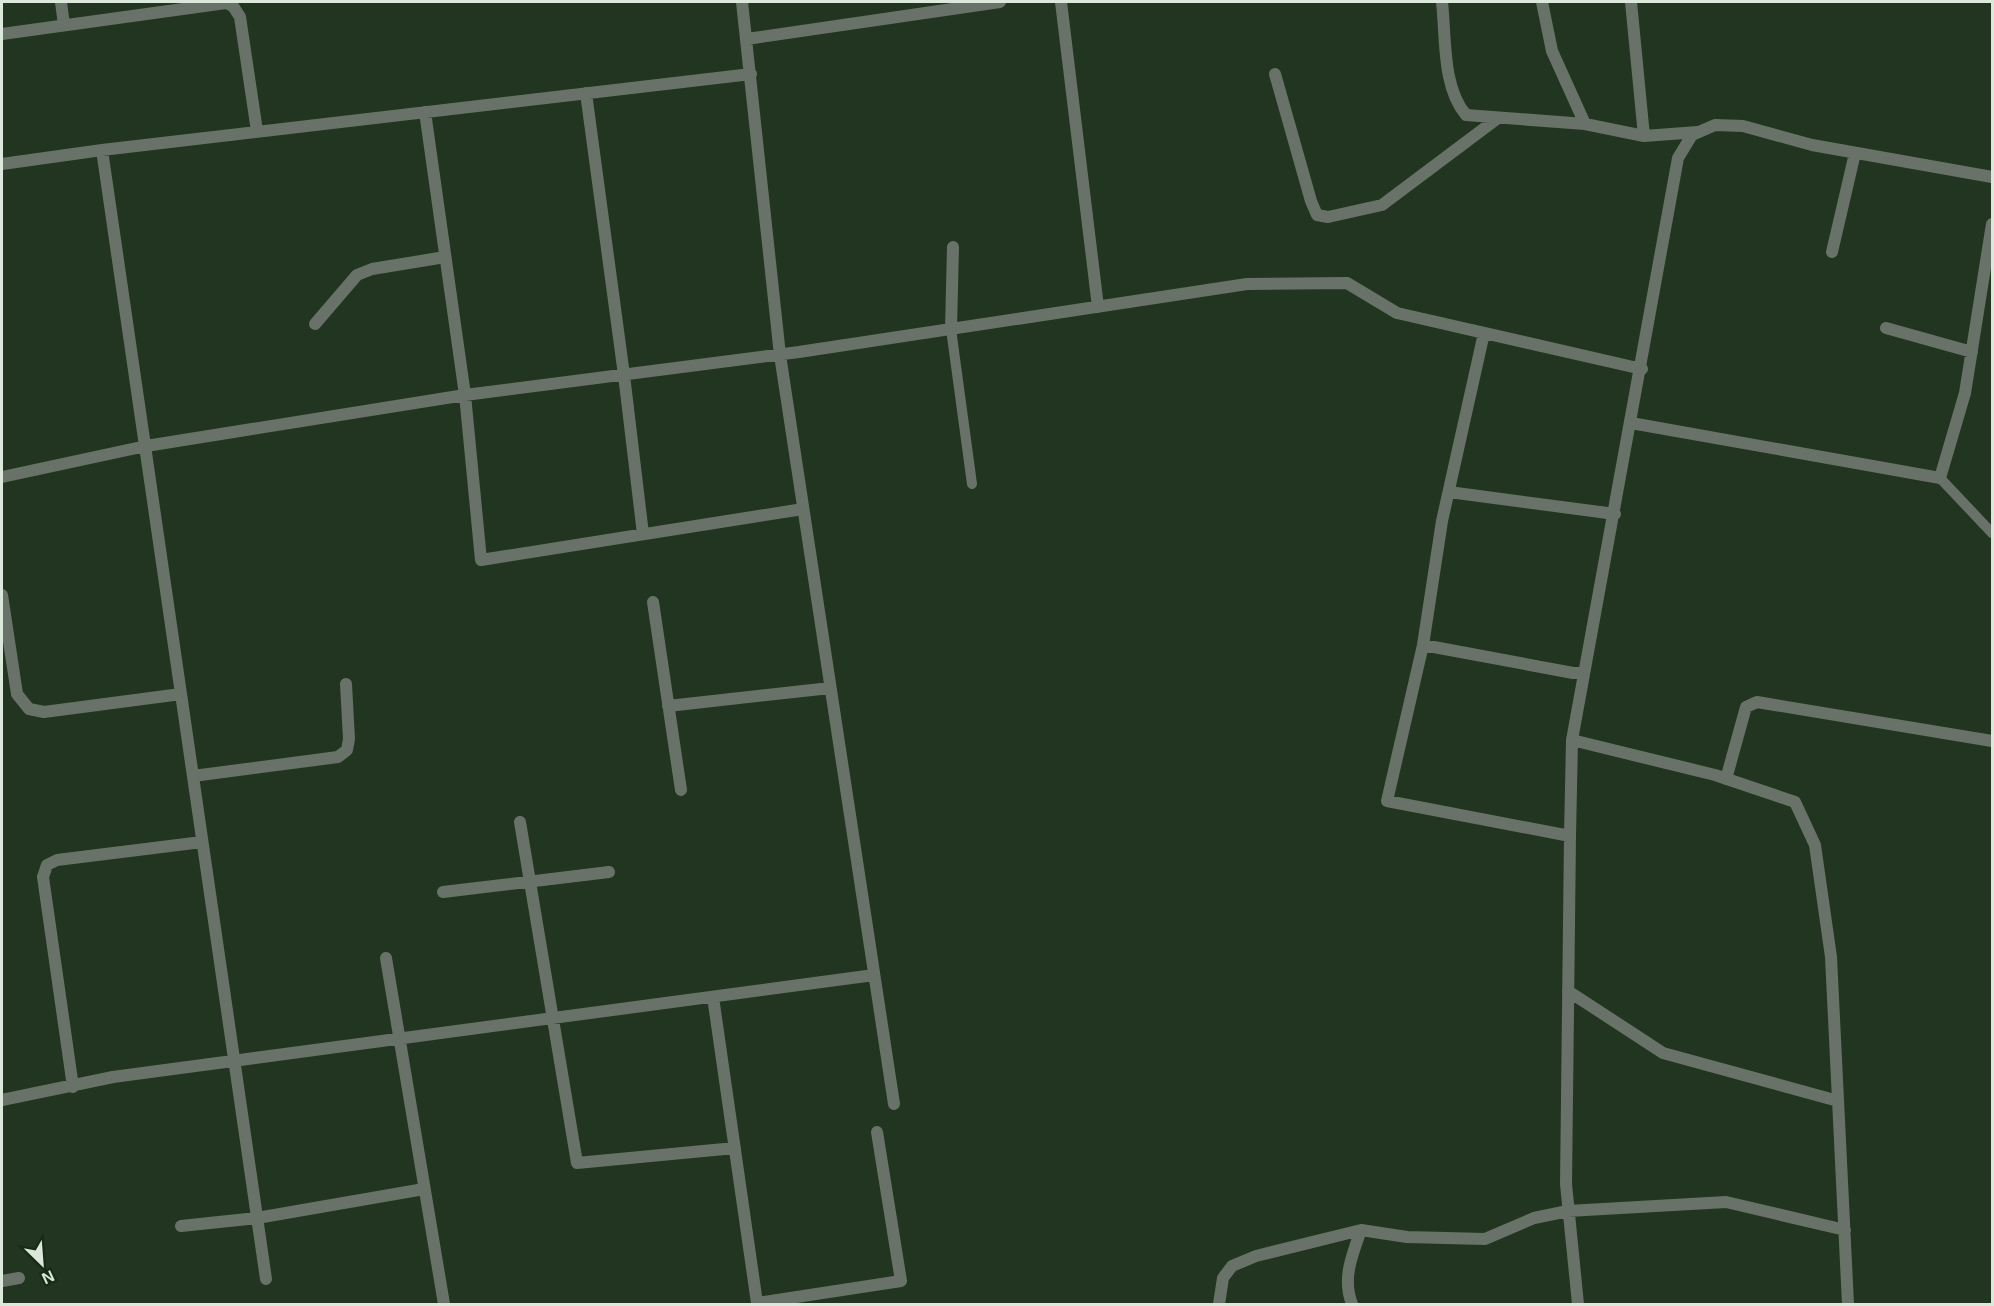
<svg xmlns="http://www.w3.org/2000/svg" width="1994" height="1306" font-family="Helvetica,sans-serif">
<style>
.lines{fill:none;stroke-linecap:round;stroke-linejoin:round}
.lane{stroke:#697268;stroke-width:10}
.street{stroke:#697268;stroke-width:12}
</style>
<rect width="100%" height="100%" fill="#223520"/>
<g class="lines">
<path class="lane" d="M951 329 972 484
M1940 478 1992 533"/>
<path class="street" d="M61 2 64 25
M742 2 780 355 894 1104
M1061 2 1098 307
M1442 2C1446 37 1442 87 1466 115L1585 124 1644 136 1698 132
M1542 2 1552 51 1585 124
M1631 2 1644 136
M2 34 226 3 233 6 240 17 257 131
M747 39 1000 2
M1275 74 1311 201 1317 215 1328 217 1382 205 1498 118
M586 93 624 375 643 534
M425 112 465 395 481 560 803 509
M102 150 266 1279
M2 164 102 150 751 74
M1832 252 1855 153
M315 324 357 275 372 269 445 257
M1886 328 1972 352
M951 329 953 247
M1484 333 1442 521 1423 645 1387 801 1570 836 1566 1184 1578 1304
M1631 423 1940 478 1965 393 1992 224
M2 477 146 446 465 395 799 352 1247 284 1347 283 1397 313 1642 369
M1449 492 1615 514
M2 595 17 694 29 709 44 712 181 694
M653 602 681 790
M1423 645 1573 673H1584
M668 706 830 688
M193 776 338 757 347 750 349 739 346 684
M1726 779 1746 707 1757 702 1992 741
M520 822 577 1163 735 1148
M1570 836 1572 740
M443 892 609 872
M386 958 444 1304
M1568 991 1663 1053 1838 1101
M713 997 757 1303 901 1281 877 1132
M73 1087 43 877 47 865 57 860 202 842
M2 1100 113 1077 874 975
M181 1226 257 1218 424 1189
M2 1281 19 1278
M1219 1304 1223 1278 1232 1266 1256 1256 1361 1230 1407 1237 1485 1239 1534 1218 1568 1211 1726 1202 1845 1230
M1352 1304C1342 1279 1352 1255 1361 1230
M1848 1304 1831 957 1815 845 1795 802 1715 775 1572 740 1678 158 1692 135 1715 125 1743 126 1812 145 1992 177"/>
</g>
<rect width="1994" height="1306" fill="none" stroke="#dce8db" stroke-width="6"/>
<g transform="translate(42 1264) rotate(155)" stroke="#182b17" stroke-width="4.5" paint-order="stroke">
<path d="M0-4.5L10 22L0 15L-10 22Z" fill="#dce8db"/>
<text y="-9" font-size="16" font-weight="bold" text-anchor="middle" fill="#dce8db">N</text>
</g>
</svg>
